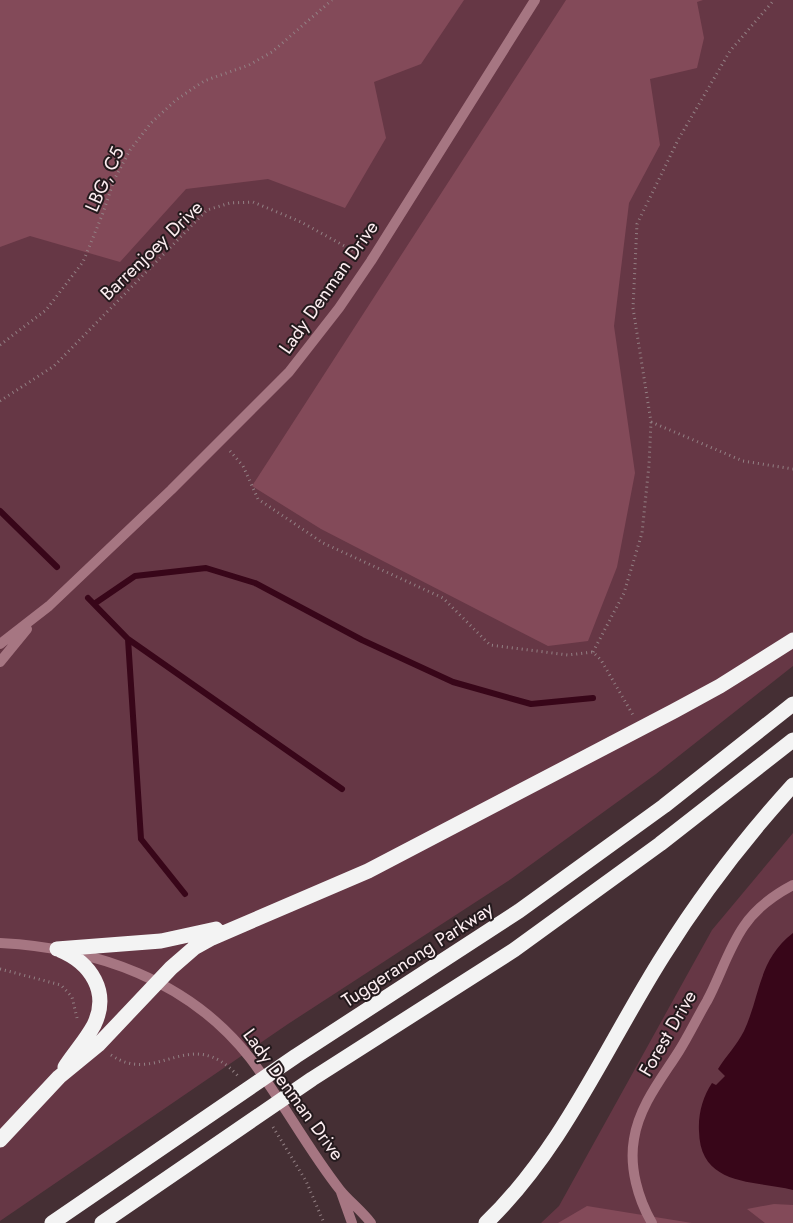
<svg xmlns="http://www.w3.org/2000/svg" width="793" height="1223" font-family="Jost,sans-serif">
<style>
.green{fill:#663745}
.forest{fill:#834a59}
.water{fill:#380619}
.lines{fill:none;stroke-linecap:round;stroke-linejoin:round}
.stream{stroke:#380619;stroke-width:6}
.path{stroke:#938084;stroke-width:3;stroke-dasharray:1 4;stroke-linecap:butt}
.minor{stroke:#a67682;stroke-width:10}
.tertiary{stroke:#a67682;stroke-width:10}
.motorway{stroke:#f3f3f3;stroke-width:15}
.labels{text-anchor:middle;stroke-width:4;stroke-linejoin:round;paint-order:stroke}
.street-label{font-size:19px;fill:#fcedf0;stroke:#241a1d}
</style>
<rect width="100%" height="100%" fill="#452f34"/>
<path class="green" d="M0 0H793V666L656 774 511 879 288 1024 0 1221Z
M793 833V1223H541L559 1206 712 930Z"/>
<path class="forest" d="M0 0H464L421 64 374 82 386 138 345 208 268 179 186 189 120 262 30 236 0 247Z
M566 0H703L697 2 704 38 697 68 650 79 660 145 629 203 614 326 635 473 617 567 588 641 548 646 321 529 252 486Z
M774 1204 793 1205V1223H765L747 1209Z
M587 1206 692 1223H558Z"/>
<path class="water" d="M793 933V1190C754 1180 700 1187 699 1131 698 1114 703 1096 712 1083L716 1085 725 1076 718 1069C726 1056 737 1045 744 1031 761 994 758 960 793 933Z"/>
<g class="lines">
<path class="stream" d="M0 511 57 567
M88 598 128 639 141 839 185 894
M94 604 135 576 206 568 255 583 362 640 453 682 531 704 593 698
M128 639 342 789"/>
<path class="path" d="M0 345 46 310 83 262 103 213 114 180 130 150 151 123 176 100 204 81 249 65 272 52 332 0
M0 401 54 366 207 210 230 203 253 202 301 222 359 254
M651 422 743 461 793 469
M230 451 243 466 258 499 323 543 443 598 490 645 568 655 593 652 601 660 633 715
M593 652 624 593 642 533 649 465 651 422 633 308 637 224 678 140 730 51 774 0
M0 969 61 985 72 997 77 1018
M111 1055C158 1087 190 1023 238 1076
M273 1127 306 1181 324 1223"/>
<path class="minor" d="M652 1223C638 1199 629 1167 634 1139 639 1106 662 1078 679 1051 689 1035 697 1018 707 1001 720 977 728 949 744 926 756 908 774 895 793 885"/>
<path class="tertiary" d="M0 644 49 606 171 490 289 372 339 308 371 261 535 0
M0 662 27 629
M0 943C96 948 189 980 250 1058 282 1100 307 1148 340 1190 349 1201 362 1211 371 1223
M341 1192 352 1223"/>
<path class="motorway" d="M57 949 161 941 216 929
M60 950C91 963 110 992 94 1025 86 1040 74 1053 65 1067
M0 1140 59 1077 98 1045 171 968 194 948 212 938 368 871 674 711 720 686 793 640
M52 1223 296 1056 519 911 664 806 793 704
M102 1223 312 1079 514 950 660 844 793 740
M486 1223C563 1149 606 1046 663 956 701 895 744 839 793 785"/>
</g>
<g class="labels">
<g class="street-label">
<text transform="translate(104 179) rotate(-66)" y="7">LBG, C5</text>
<text transform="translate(151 250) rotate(-44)" y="7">Barrenjoey Drive</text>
<text transform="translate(328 287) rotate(-55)" y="7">Lady Denman Drive</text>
<text transform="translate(417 954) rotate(-33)" y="7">Tuggeranong Parkway</text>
<text transform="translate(667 1033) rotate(-60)" y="7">Forest Drive</text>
<text transform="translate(294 1094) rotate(54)" y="7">Lady Denman Drive</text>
</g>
</g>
</svg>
